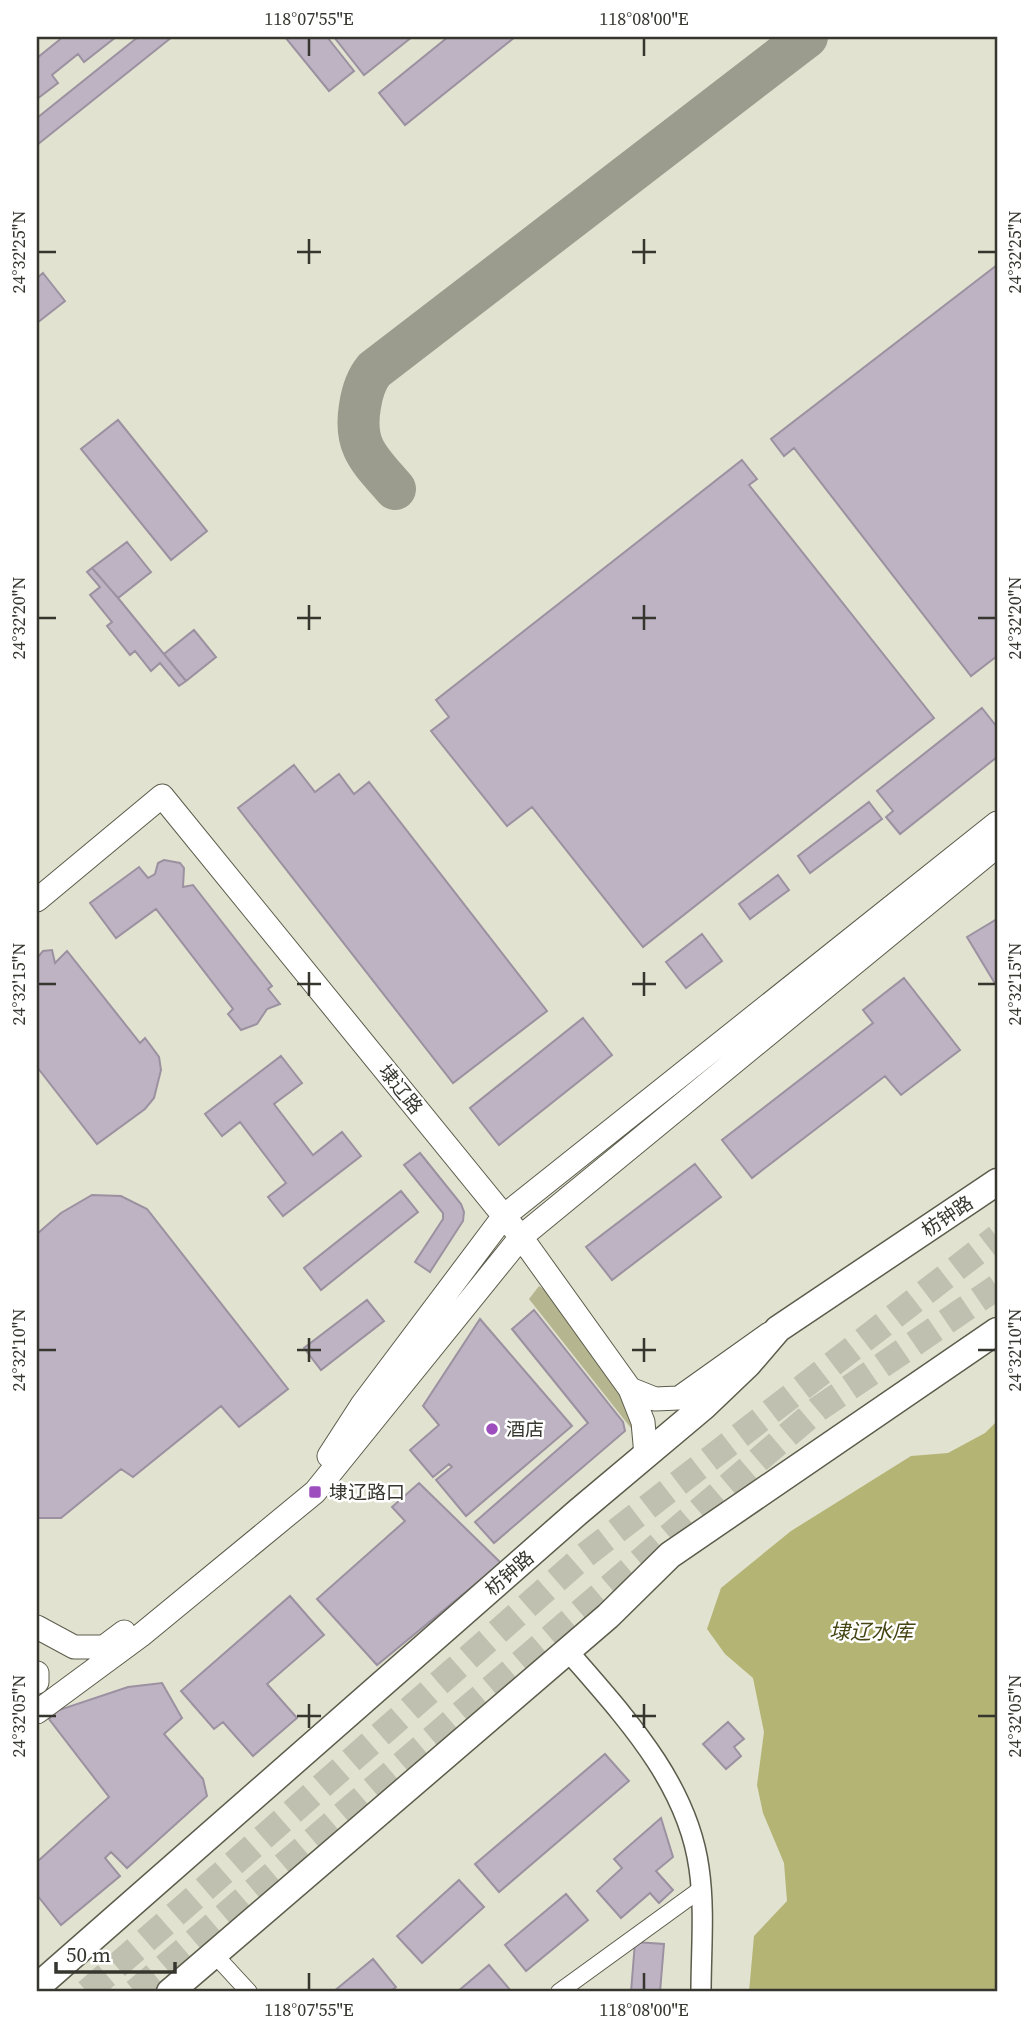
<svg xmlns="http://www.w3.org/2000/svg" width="1034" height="2029" font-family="'Source Serif 4','Noto Sans SC',serif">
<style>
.green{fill:#b5b690}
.water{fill:#b4b475}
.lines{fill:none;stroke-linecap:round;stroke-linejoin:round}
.taxiway{stroke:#9c9c8e;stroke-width:42}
.building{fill:#bdb3c3;stroke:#9b91a0;stroke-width:2}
.trunk-tunnel{stroke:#c0c0b0;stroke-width:26;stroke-dasharray:26 13;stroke-linecap:butt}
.minor-casing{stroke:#5c5c4c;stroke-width:18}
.tertiary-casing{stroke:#5c5c4c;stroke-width:22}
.secondary-casing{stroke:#5c5c4c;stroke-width:25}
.trunk-casing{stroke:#5c5c4c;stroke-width:29}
.minor{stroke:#fff;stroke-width:16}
.tertiary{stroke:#fff;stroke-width:19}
.secondary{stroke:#fff;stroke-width:23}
.trunk{stroke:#fff;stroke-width:26}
.ticks{fill:none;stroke:#36362f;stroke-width:2.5}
.poi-dot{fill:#9d4dbe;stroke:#fff;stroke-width:2.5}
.labels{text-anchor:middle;stroke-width:5;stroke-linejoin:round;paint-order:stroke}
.street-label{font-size:19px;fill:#36362f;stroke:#fff}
.poi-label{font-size:19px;fill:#36362f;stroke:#fff;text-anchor:start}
.water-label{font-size:21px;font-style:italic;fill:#464514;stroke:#fff}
.neatline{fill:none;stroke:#36362f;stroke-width:2.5}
.ticks-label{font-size:18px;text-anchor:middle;fill:#36362f}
</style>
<rect width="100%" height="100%" fill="#e2e2d0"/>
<path class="green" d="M539 1286 548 1292 627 1399 638 1437 529 1299Z"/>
<path class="water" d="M997 1421V1992H749L754 1936 787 1901 784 1863 763 1813 757 1785 764 1732 753 1678 725 1654 707 1629 721 1588 791 1531 911 1456 948 1453 985 1433Z"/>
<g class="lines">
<path class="taxiway" d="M395 489C370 460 353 447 360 406 362 393 365 381 374 370L807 37"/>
</g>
<path class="building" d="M63 37H116L84 62 78 54 52 75 58 83 37 99V58Z
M138 37H172L37 145V118Z
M285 37H327L354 71 329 91Z
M334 37H412L364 75Z
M448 37H515L405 125 379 93Z
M997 265V656L971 676 794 448 784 456 771 439Z
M43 273 65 301 37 323V278Z
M118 420 207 531 171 560 81 449Z
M742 460 757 479 749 485 934 718 643 947 532 807 507 826 431 731 449 717 436 700Z
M127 542 151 572 118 598 92 568Z
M92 568 118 598 186 681 179 686 160 663 151 671 135 651 130 655 107 626 112 622 90 595 100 587 87 572Z
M194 630 216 657 186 681 164 654Z
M982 708 997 727V757L900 834 886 817 893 811 877 791Z
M294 765 315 792 339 774 354 794 369 782 547 1011 453 1083 238 808Z
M869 802 882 819 810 873 798 856Z
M164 860 180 863 184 868 183 887 193 885 272 986 268 989 280 1004 267 1009 257 1024 241 1030 228 1014 233 1009 156 909 116 938 90 903 139 867 148 878 155 874 158 863Z
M778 875 789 890 750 919 739 904Z
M997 919V987L967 937Z
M702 934 722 961 686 988 666 962Z
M52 950 55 963 67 951 140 1043 145 1038 159 1057 161 1070 154 1098 145 1109 97 1144 37 1067V958L43 951Z
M904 978 960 1050 901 1095 885 1076 752 1178 722 1140 873 1023 863 1010Z
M583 1018 612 1055 499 1145 470 1108Z
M281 1056 302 1083 274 1104 313 1155 342 1132 361 1156 283 1216 268 1197 286 1183 240 1122 222 1136 205 1114Z
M420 1153 461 1204 464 1212 463 1221 430 1272 415 1262 443 1219V1213L404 1165Z
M695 1164 721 1197 612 1280 586 1247Z
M401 1191 418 1212 321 1290 304 1268Z
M92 1195 121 1196 147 1209 288 1389 239 1427 221 1406 133 1477 121 1469 61 1518H38L37 1234 61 1213Z
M367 1300 384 1321 321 1370 304 1348Z
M534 1310 623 1422 625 1431 494 1543 475 1522 588 1423 512 1329Z
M480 1319 572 1426 466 1516 436 1480 452 1467 449 1464 433 1477 410 1450 439 1425 423 1406Z
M419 1483 501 1563 377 1665 317 1599 405 1521 392 1507Z
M290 1596 324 1635 267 1684 297 1718 253 1756 223 1722 214 1729 181 1691Z
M162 1683 182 1718 164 1734 203 1779 207 1796 127 1868 111 1852 105 1858 120 1876 61 1925 37 1895V1862L109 1797 49 1719 56 1711 128 1687Z
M728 1722 744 1739 734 1747 741 1756 726 1769 703 1744Z
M605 1754 629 1781 499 1892 475 1864Z
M661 1818 673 1857 656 1871 673 1890 659 1903 650 1893 621 1918 597 1891 622 1868 614 1859Z
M459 1880 484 1907 422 1963 397 1936Z
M566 1894 588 1920 526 1971 505 1945Z
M635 1942 664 1944 660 1992H631Z
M373 1959 396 1987 390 1992H333Z
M489 1965 511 1991 509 1992H457Z"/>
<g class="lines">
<path class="trunk-tunnel" d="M87 1992 584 1556 997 1237
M135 1992 818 1409 997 1287"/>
<defs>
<path id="minor" d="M214 1954 249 1992
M559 1992 701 1889"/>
<path id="tertiary" d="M567 1650C622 1714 687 1781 699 1868 705 1909 701 1951 701 1992"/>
<path id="secondary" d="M37 900 162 796 521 1237 630 1389 643 1422 646 1455
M630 1389 655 1399 679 1398 769 1334
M329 1456 362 1405 504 1216 997 823
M37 1627 74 1647H104L124 1632
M37 1673V1682
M37 1712 140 1636 315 1492 521 1237 997 846"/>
<path id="trunk" d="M37 1987 578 1512 703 1407 748 1364 778 1329 997 1182
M170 1992 608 1616 670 1555 997 1331"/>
</defs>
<use href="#minor" class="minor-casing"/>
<use href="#tertiary" class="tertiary-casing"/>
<use href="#secondary" class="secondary-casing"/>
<use href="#trunk" class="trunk-casing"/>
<use href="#minor" class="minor"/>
<use href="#tertiary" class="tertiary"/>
<use href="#secondary" class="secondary"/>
<use href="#trunk" class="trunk"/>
</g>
<path class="ticks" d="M309 38V56M644 38V56M309 239V264M644 239V264M38 252H56M297 252H321M632 252H656M978 252H996M309 605V630M644 605V630M38 618H56M297 618H321M632 618H656M978 618H996M309 972V996M644 972V996M38 984H56M297 984H321M632 984H656M978 984H996M309 1338V1362M644 1338V1362M38 1350H56M297 1350H321M632 1350H656M978 1350H996M309 1704V1728M644 1704V1728M38 1716H56M297 1716H321M632 1716H656M978 1716H996M309 1973V1990M644 1973V1990"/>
<g class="poi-dot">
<circle cx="492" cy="1429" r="7"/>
<rect x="308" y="1485" width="14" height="14" rx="3.5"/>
</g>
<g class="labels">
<g class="street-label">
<text transform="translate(401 1089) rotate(51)" y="7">埭辽路</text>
<text transform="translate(947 1216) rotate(-34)" y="7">枋钟路</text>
<text transform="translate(509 1573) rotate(-41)" y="7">枋钟路</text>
</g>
<g class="poi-label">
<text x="506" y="1436">酒店</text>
<text x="329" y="1499">埭辽路口</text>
</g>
<g class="water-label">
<text x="871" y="1639">埭辽水库</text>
</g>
</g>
<rect width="1034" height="2029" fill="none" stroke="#ffffff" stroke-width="77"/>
<path d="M56 1962v10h119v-10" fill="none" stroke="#36362f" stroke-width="3.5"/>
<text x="66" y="1962" font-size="21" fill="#36362f" stroke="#ffffff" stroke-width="5" paint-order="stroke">50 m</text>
<rect x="38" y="38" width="958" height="1952" class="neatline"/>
<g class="ticks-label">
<text x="309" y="25">118°07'55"E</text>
<text x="644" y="25">118°08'00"E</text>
<text transform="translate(19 252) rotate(-90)" y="6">24°32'25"N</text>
<text transform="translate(1015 252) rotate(-90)" y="6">24°32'25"N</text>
<text transform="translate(19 618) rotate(-90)" y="6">24°32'20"N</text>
<text transform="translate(1015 618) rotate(-90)" y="6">24°32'20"N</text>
<text transform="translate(19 984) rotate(-90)" y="6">24°32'15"N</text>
<text transform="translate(1015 984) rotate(-90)" y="6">24°32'15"N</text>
<text transform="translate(19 1350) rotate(-90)" y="6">24°32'10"N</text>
<text transform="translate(1015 1350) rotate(-90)" y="6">24°32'10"N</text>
<text transform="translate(19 1716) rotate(-90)" y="6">24°32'05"N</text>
<text transform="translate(1015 1716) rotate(-90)" y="6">24°32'05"N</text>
<text x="309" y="2016">118°07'55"E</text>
<text x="644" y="2016">118°08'00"E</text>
</g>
</svg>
